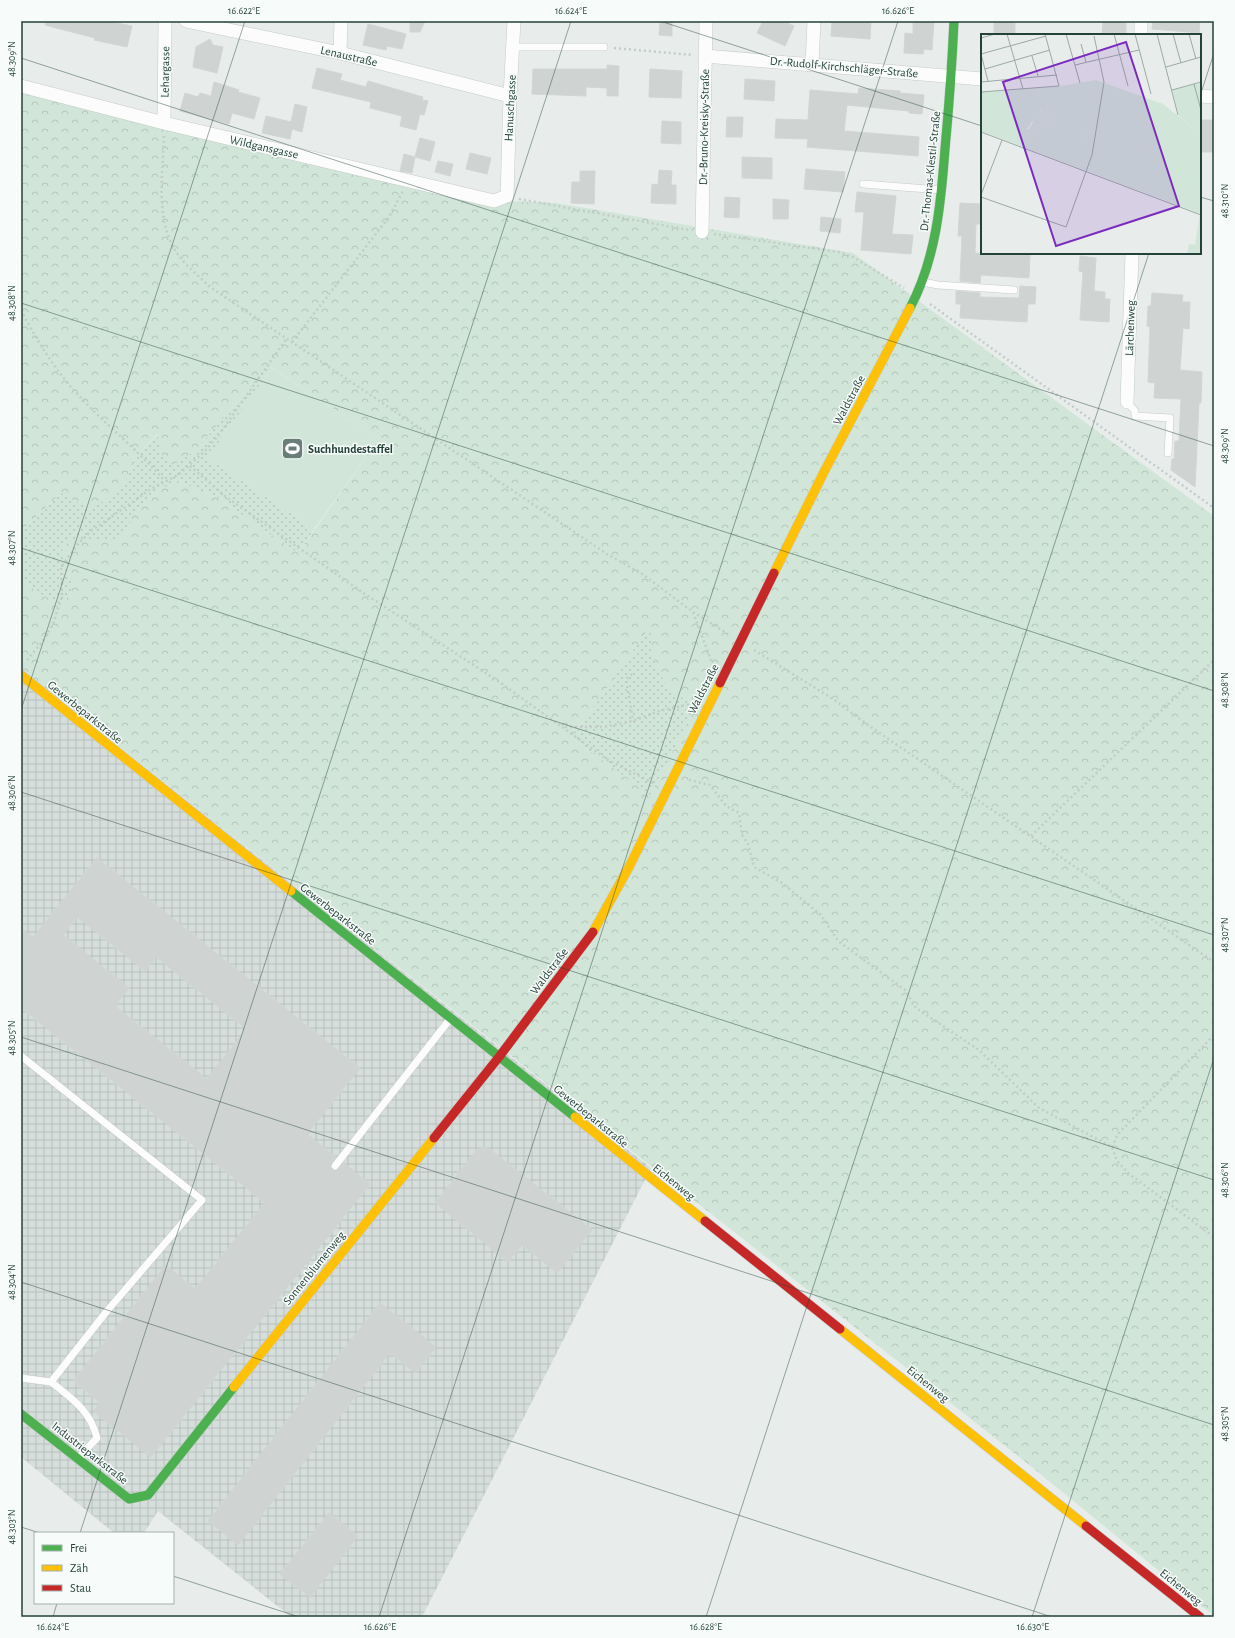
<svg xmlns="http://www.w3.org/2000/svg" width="1235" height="1638" font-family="'Alegreya Sans',sans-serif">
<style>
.industrial{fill:url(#industrial-grid)}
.grass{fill:url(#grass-dots)}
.forest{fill:url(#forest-crowns);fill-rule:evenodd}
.pitch{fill:#d1e6d8}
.building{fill:#cfd4d2;stroke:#d1d6d4;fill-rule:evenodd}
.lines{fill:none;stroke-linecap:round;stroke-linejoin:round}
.lane-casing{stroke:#c5cac8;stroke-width:8}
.street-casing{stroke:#c5cac8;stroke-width:14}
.fast-casing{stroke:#c3cbc8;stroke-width:10}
.slow-casing{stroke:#c3cbc8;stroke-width:10}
.jam-casing{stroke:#c3cbc8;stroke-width:10}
.path{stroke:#c3ccca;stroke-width:2.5;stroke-dasharray:2 3;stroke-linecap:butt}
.lane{stroke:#fcfcfc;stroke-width:7}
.street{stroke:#fcfcfc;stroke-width:13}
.fast{stroke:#4caf50;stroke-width:9}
.slow{stroke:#ffc107;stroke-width:9}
.jam{stroke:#c62828;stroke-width:9}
.ticks{fill:none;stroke:#24423a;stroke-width:1;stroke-opacity:0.45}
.labels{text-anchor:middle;stroke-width:3;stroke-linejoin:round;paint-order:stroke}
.street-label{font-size:12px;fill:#24423a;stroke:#f7fbf9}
.poi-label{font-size:12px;font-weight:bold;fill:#24423a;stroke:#f7fbf9;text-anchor:start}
.inset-road{fill:none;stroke:#9aa9a4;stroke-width:1}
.view{fill:#7b2cbf;fill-opacity:0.15;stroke:#7b2cbf;stroke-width:2}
.inset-edge{fill:none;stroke:#24423a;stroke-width:2}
.neatline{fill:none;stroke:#24423a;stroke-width:1.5}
.ticks-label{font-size:10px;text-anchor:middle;fill:#24423a}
</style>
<defs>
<pattern id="industrial-grid" width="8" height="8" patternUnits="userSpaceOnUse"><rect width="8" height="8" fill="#d6dedb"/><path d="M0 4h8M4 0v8" fill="none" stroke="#b8c0bd"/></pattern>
<pattern id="grass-dots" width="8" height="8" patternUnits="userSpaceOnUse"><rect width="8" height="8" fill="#d1e6d8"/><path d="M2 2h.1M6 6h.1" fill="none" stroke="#b3c6ba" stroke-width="1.8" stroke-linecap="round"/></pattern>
<pattern id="forest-crowns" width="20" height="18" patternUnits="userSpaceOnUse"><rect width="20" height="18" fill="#d1e6d8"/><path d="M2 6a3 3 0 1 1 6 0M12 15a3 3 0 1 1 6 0" fill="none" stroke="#b3c6ba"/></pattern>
</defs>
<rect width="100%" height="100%" fill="#e8edeb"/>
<path class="industrial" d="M21 669 651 1168 422 1617H291L158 1511 144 1533H114L21 1457Z"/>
<path class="grass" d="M268 365 272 368 208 458 314 529 298 554 216 497 177 481 160 490 131 518 127 532 116 540 72 539 67 574 73 586 63 606 38 593 21 578V531L61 493 122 487 139 453 158 434 173 464 195 451Z
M652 622 670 687 695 708 650 796 572 738Z"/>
<path class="forest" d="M21 81 505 201 556 203 853 253 1214 516V1616L1033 1468 21 669V578L38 593 63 605 73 586 67 574 62 548 72 539H116L127 532 131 518 160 490 177 481 216 497 298 553 379 439 268 365 195 451 173 465 161 454 157 434 139 453 122 487 91 510 61 493 21 531ZM652 624C647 644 656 673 670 688 678 695 687 701 695 708L650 795 572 738Z"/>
<path class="pitch" d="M272 368 379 439 314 529 207 458Z"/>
<path class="building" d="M46 21H107L132 26 127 47 94 40 95 38 45 25Z
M410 21H425L420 32H410Z
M660 21H672V36L659 35Z
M763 21H789V24L794 26 785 46 757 33Z
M832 21H871L870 39 831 36Z
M913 21H934L932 50 924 49 923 54 904 53 905 33 913 34Z
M994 21H1015V35H994Z
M1153 21H1200L1199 33 1152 29Z
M1103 22 1126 23V35H1102Z
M368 24 406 34 402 49 387 46 386 50 363 45Z
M210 39 213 45 223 47 217 73 193 67 196 47Z
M607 65 619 66 618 96H607V88L586 87V96L532 94 533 69H607Z
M317 68 342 74 340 80 366 87 368 81 423 97 422 100 428 101 424 115 420 114 416 130 400 126 402 116 370 108 371 102 312 88Z
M650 69 682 71 681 98 649 97Z
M745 79 775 81 774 101 744 99Z
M214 82 239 90 238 92 260 98 254 119 232 113 229 124 180 111 185 93 198 97 200 93 211 96Z
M859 88 900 91V93L924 95 922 114 909 113V111L847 105 844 131 919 137 918 156 807 147 808 139 775 138 776 119 808 120 810 90 858 94Z
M295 104 307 107 302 132 292 129 290 139 262 133 266 116 291 122Z
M727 117H743L742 137H726Z
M1200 120H1214V152H1200Z
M662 121 681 122V144L661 143Z
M420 138 435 142 430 161 415 157Z
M470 153 491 158 487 174 466 169Z
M404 154 415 157 412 173 400 171Z
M742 157 772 158V179L742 178Z
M438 161 453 164 450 176 435 172Z
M806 169 845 172 843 192 804 189Z
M659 170 672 171 671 185H676V204L651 203 652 184 658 185Z
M580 171H595L594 204 571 203 572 182H580Z
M857 192 896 196 892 234 913 235 911 254 861 250 864 212H855Z
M725 197 740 198 739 218 724 217Z
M773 199 789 200 788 219H773Z
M960 203 982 204V224H976L975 253 1030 254 1029 278 981 275 980 283 960 281 962 236H958Z
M821 217 841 219 840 233 820 231Z
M1080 256 1096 258 1094 291 1105 292V299H1110L1109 322 1080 320 1083 272 1079 271Z
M1020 286 1036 287 1035 304H1028L1027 322 960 318 961 304H956V291L980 293V297L1019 298Z
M1152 293 1183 295 1182 302H1190L1189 329 1183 328 1180 370 1202 372 1201 403H1199L1195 487 1171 470 1172 459H1174L1175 441H1179L1181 399 1154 398 1155 383 1148 382 1150 327 1147 326 1148 306H1151Z
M97 858 360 1068 307 1134 336 1157 330 1165 332 1170H337L344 1163 370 1184 151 1457 93 1411 100 1403 73 1381 166 1265 195 1289 265 1203 21 1008V928L33 937ZM77 917 145 971 156 957 246 1029 207 1079 115 1006 129 988 63 935Z
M485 1147 491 1150 592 1230 557 1273 522 1245 508 1262 435 1203 476 1151Z
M380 1303 436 1347 415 1373 390 1353 238 1545 208 1521Z
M329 1513 358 1536 310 1597 280 1574Z"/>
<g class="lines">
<defs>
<path id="lane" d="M514 47H604
M863 184 941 190
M923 282 938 285 1014 290
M1127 402 1135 411V416L1170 418 1168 453
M21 1056 202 1200 107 1311 51 1382 21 1378
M335 1166 450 1019
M51 1382C72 1399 90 1410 97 1438L78 1458"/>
<path id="street" d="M186 21 340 53 510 96
M1141 35V21
M340 53 341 21
M705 56 982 79
M812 65 814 21
M21 86 164 123 494 201 507 196 510 96 514 21
M1200 96 1214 97
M164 123 165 21
M702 232 706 21
M1127 402 1132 253"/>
<path id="fast" d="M910 308C936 259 941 203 945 149 949 106 952 64 954 21
M291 891 575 1117
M21 1414 129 1499 148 1495 234 1387"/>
<path id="slow" d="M774 573 825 470 910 308
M21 675 291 891
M593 932 629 867 720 683
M575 1117 705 1221
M840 1329 1086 1526
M234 1387 434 1138"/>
<path id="jam" d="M720 683 774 573
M434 1138 499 1057 593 932
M705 1221 840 1329
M1086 1526 1200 1617"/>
</defs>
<use href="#lane" class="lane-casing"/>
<use href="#street" class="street-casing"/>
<use href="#fast" class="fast-casing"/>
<use href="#slow" class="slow-casing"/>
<use href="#jam" class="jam-casing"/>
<path class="path" d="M614 48 693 55
M164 136C163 175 154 222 179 256 187 267 200 277 210 287L610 556 641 573 693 612 712 663
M519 199 689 230
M714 234 839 252 853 257 904 288
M930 304 1214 508
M21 310C37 341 56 372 81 398 108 427 139 451 165 481
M292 342 389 217 403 191
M190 466 226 497 365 594 498 681 608 760 653 783
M693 612 728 634
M754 650 833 699 868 725 1214 962
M27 660 43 641 53 624 62 596 61 567 78 544 91 531 151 489 178 475 204 452 218 436 287 338
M632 674 626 679 633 721
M565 727H604L633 721 659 711 691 704
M689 780 710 785 726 806 739 813 742 835 748 844 754 867 782 883 821 915 838 941 905 990 916 1008 979 1050 1039 1108 1112 1147 1117 1161 1128 1173 1214 1237
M1031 836 1214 660
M1112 1147 1118 1134 1214 1035"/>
<use href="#lane" class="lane"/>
<use href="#street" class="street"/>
<use href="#fast" class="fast"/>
<use href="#slow" class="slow"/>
<use href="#jam" class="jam"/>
</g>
<path class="ticks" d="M660 21 982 126M21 58 1214 446M1200 96 1214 53M1200 197 1214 201M21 303 1214 691M21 548 1214 935M21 710 245 21M21 792 1214 1180M21 1037 1214 1425M21 1282 1052 1617M21 1527 40 1533M80 1533 571 21M173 1576 299 1617M53 1617 57 1603M379 1617 898 21M706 1617 1149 253M1032 1617 1214 1058"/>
<defs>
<symbol id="stadium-square" viewBox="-11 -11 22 22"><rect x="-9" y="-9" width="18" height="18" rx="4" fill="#697e78" stroke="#f7fbf9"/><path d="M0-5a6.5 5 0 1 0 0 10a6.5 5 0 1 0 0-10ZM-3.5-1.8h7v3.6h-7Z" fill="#fff"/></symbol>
</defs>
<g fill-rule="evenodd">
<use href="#stadium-square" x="280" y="436" width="25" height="25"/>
</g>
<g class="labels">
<g class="street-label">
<text transform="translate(349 56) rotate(13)" y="4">Lenaustraße</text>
<text transform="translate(844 67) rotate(5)" y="4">Dr.-Rudolf-Kirchschläger-Straße</text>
<text transform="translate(165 72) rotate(-89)" y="4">Lehargasse</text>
<text transform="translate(510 108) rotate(-87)" y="4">Hanuschgasse</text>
<text transform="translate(704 127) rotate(-89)" y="4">Dr.-Bruno-Kreisky-Straße</text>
<text transform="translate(264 147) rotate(13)" y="4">Wildgansgasse</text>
<text transform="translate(930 171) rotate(-84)" y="4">Dr.-Thomas-Klestil-Straße</text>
<text transform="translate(1130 328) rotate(-88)" y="4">Lärchenweg</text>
<text transform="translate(849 400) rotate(-62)" y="4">Waldstraße</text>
<text transform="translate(703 689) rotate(-63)" y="4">Waldstraße</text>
<text transform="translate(85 712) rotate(39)" y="4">Gewerbeparkstraße</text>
<text transform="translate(338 914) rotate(38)" y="4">Gewerbeparkstraße</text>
<text transform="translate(549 971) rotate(-53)" y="4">Waldstraße</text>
<text transform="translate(591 1116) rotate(39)" y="4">Gewerbeparkstraße</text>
<text transform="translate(674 1182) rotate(39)" y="4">Eichenweg</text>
<text transform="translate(314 1268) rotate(-51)" y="4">Sonnenblumenweg</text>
<text transform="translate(928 1384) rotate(39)" y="4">Eichenweg</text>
<text transform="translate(90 1453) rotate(38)" y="4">Industrieparkstraße</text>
<text transform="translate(1181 1587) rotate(39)" y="4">Eichenweg</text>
</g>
<g class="poi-label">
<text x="308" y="453">Suchhundestaffel</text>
</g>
</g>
<g transform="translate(981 34)">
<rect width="220" height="220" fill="#e8edeb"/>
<path d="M220 49V100L198 82 191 56ZM61 76 57 87 70 91 69 94 55 91 51 98 46 100 48 107 40 104 44 96H47ZM107 89 114 96 112 107 103 103ZM219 179 220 220H206L208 210 214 211Z" fill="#d1e6d8"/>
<path d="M115 46 182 70 220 100V180L0 97V58L79 52ZM60 76 74 80 69 94 55 91 51 98 46 101 48 107 40 104 51 87 54 89 56 87ZM107 91 114 96 112 106 103 103Z" fill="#d1e6d8" fill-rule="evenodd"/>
<path d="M61 76 74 80 70 91 57 87Z" fill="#d1e6d8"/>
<path class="inset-road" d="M26 0 42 55M85 0 99 49M133 0 147 52M154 0 170 60M176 0 197 81M192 0 200 29M208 0 215 25M0 4 14 0M100 10 105 28M0 20 65 2M0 20 7 47M51 22 57 42M94 31 158 16M185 33 220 23M4 35 69 16M0 48 76 41M213 50 220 76M191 56 220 48M0 58 78 52 64 0M0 98 220 181M0 161 21 106M0 163 85 193 111 121 123 48 113 2"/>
<path class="view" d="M145 8 198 172 75 212 22 48Z"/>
<rect width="220" height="220" class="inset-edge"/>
</g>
<rect width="1235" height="1638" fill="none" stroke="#f7fbf9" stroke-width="44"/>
<rect x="34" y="1532" width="140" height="72" fill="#f7fbf9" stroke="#a3b1ad"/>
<rect x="42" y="1545" width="20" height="6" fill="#4caf50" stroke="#a3b1ad"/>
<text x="70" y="1552" font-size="12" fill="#24423a">Frei</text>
<rect x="42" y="1565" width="20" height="6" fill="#ffc107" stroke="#a3b1ad"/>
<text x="70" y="1572" font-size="12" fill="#24423a">Zäh</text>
<rect x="42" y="1585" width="20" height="6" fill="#c62828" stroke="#a3b1ad"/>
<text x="70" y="1592" font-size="12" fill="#24423a">Stau</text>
<rect x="22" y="22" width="1191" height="1594" class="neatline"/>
<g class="ticks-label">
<text x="244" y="14">16.622°E</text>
<text x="571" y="14">16.624°E</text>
<text x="898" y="14">16.626°E</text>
<text transform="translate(11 59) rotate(-90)" y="4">48.309°N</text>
<text transform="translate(1224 201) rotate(-90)" y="4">48.310°N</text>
<text transform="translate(11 303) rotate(-90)" y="4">48.308°N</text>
<text transform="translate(1224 446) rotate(-90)" y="4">48.309°N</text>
<text transform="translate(11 548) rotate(-90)" y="4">48.307°N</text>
<text transform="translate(1224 690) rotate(-90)" y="4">48.308°N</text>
<text transform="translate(11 793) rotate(-90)" y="4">48.306°N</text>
<text transform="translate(1224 935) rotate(-90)" y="4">48.307°N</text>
<text transform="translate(11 1038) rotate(-90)" y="4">48.305°N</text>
<text transform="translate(1224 1180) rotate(-90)" y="4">48.306°N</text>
<text transform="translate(11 1282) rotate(-90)" y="4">48.304°N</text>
<text transform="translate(1224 1424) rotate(-90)" y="4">48.305°N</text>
<text transform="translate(11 1527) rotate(-90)" y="4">48.303°N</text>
<text x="53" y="1630">16.624°E</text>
<text x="380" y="1630">16.626°E</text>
<text x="706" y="1630">16.628°E</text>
<text x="1033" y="1630">16.630°E</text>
</g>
</svg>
